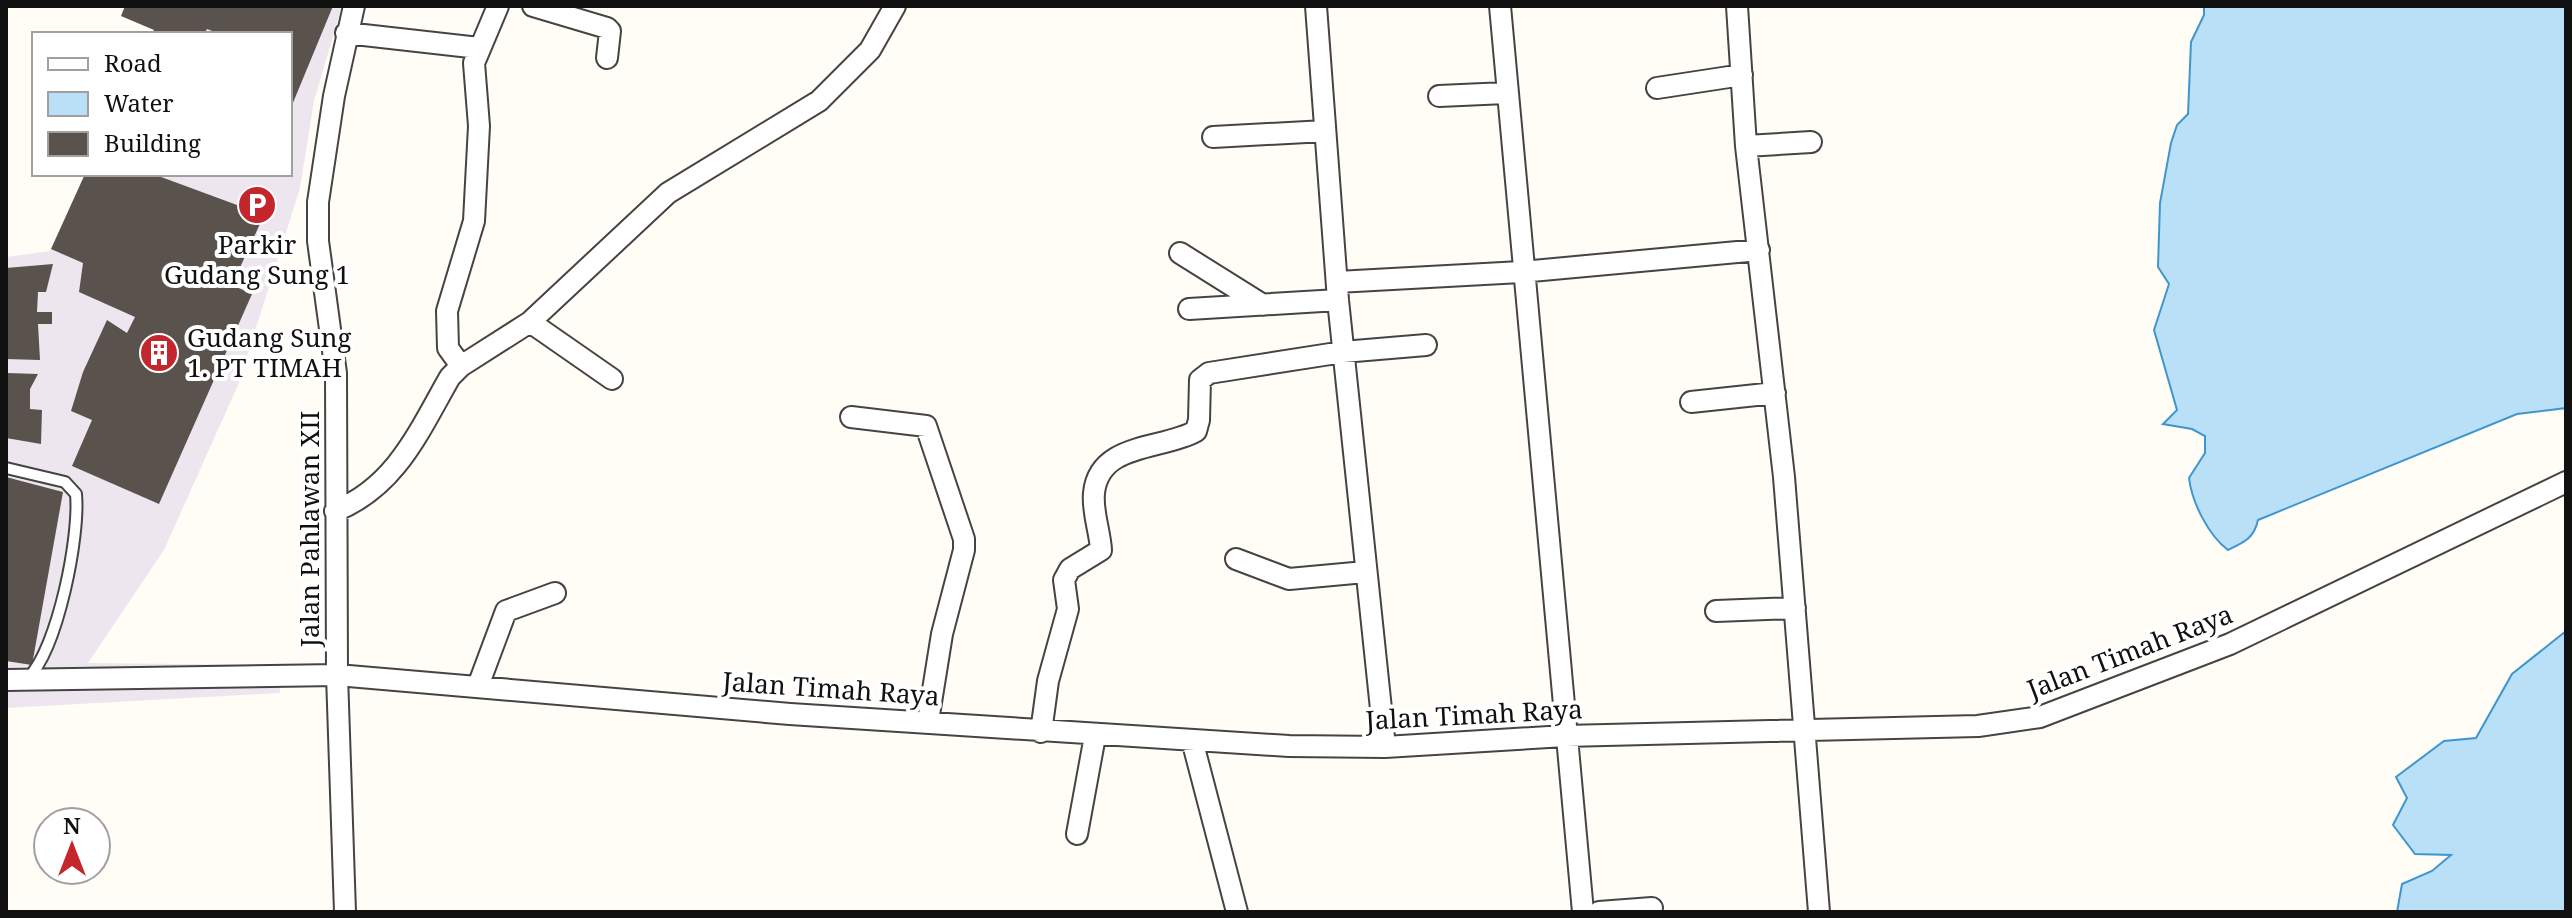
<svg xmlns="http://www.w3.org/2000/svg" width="2572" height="918" font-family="'Noto Serif',serif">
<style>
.industrial{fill:#eee6ef}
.water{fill:#b9e0f7;stroke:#3f96cf;stroke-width:2}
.building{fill:#5a524d}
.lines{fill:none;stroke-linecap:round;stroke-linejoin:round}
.lane-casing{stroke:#444;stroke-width:14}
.street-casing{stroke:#444;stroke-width:24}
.lane{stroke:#fff;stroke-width:10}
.street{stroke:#fff;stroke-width:20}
.labels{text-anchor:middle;stroke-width:8;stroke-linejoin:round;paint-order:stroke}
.poi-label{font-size:26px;fill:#111;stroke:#fff}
.street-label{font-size:26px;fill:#111;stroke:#fff}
</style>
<rect width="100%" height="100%" fill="#fffdf5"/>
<path class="industrial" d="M125 6H342L314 101 300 188 238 385 164 550 88 663 278 665 280 693 6 708V257L50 251 85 174H290V34H152L154 29 121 16Z"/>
<path class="water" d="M2204 6H2566V408L2517 414 2258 520C2254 538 2245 542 2228 550 2209 536 2192 503 2189 478L2205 453V436L2192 429 2163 424 2177 410 2154 330 2169 284 2158 267 2160 203 2171 143 2177 125 2188 114 2191 42 2204 15Z
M2566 631V912H2397L2402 884 2432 871 2451 855 2415 854 2393 825 2407 798 2396 777 2444 741 2476 738 2512 674Z"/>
<path class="building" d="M125 6H333L290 110V34H220L207 29 204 34H152L154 30 121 16Z
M85 174H153L264 215 232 285 252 294 159 504 72 466 92 420 71 411 83 372 107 320 127 333 135 317 79 292 83 263 51 249Z
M53 264 46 292H38L37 312H52V324H38L40 360 6 359V268Z
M7 373 38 374 30 389V409L42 410 41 444 6 438Z
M6 477 63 492 32 665 6 661Z"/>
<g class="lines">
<defs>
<path id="lane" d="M6 468 65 482 76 494C80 536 58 648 28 678"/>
<path id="street" d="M533 6 607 28 610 31 607 58
M1316 6 1338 300 1385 747
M1500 6 1583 912
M1737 6 1746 146 1784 477 1819 912
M346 33 479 48
M1657 88 1742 75
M1439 96 1506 93
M1213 137 1325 131
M1746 146 1811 142
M1180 253 1263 305
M1337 282 1521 272 1759 250
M1189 309 1338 300
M530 322 612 379
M461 366 448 348 447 311 474 221 479 126 474 63 498 6
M1691 402 1775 393
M851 417 926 426 964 539V550L942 634 928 721
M335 511C396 487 419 431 450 377L461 366 530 322 668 193 819 101 870 50 895 6
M1236 559 1289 579 1365 572
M1716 611 1795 608
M6 680 337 675 790 714 1289 746 1385 747 1565 736 1978 726 2040 717 2230 644 2566 482
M478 686 506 611 555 593
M1041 732 1048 681 1068 609 1064 580 1070 569 1101 550C1100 531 1092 512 1094 493 1099 442 1163 450 1196 431L1199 420 1200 380 1209 373 1343 352 1426 345
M1192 740 1237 912
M1077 834 1095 736
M345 912 337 675 336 373 318 241V202L334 96 354 6
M1599 912 1652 908"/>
</defs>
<use href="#lane" class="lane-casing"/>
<use href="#street" class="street-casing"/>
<use href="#lane" class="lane"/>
<use href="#street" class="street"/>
</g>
<defs>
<symbol id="parking-disc" viewBox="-11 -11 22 22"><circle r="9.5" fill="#c4262e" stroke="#fff"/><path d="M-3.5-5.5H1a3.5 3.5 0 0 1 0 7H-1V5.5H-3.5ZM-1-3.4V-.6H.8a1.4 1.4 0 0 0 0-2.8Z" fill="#fff"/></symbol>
<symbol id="building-disc" viewBox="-11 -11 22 22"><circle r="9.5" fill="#c4262e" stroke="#fff"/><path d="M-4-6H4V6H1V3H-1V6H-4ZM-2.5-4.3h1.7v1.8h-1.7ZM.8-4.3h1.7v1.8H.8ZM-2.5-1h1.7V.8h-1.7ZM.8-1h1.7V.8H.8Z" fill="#fff"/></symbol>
</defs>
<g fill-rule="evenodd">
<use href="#parking-disc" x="235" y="183" width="44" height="44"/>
<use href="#building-disc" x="137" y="331" width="44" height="44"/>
</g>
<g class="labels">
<g class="poi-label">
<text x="257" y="254">Parkir<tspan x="257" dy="30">Gudang Sung 1</tspan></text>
<text x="187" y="347" text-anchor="start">Gudang Sung<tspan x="187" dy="30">1. PT TIMAH</tspan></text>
</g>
<g class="street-label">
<text transform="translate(310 529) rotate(-90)" y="9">Jalan Pahlawan XII</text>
<text transform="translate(2130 652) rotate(-21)" y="9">Jalan Timah Raya</text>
<text transform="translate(831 689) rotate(4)" y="9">Jalan Timah Raya</text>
<text transform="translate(1474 715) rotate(-3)" y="9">Jalan Timah Raya</text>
</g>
</g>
<rect width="2572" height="918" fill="none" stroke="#111111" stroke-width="16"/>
<rect x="32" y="32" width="260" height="144" fill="#ffffff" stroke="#a0a0a0" stroke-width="2"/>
<rect x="48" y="58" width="40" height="12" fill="#ffffff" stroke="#a0a0a0" stroke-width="2"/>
<text x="104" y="72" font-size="24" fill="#111111">Road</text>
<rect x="48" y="92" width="40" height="24" fill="#b9e0f7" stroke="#a0a0a0" stroke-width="2"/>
<text x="104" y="112" font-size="24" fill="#111111">Water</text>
<rect x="48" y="132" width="40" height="24" fill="#5a524d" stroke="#a0a0a0" stroke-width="2"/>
<text x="104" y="152" font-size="24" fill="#111111">Building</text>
<g transform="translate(72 846)"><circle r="38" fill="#ffffff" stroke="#a0a0a0" stroke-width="2"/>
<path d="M0-6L14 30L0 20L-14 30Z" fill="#c4262e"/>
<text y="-12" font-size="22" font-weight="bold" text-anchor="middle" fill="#111111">N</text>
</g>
</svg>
